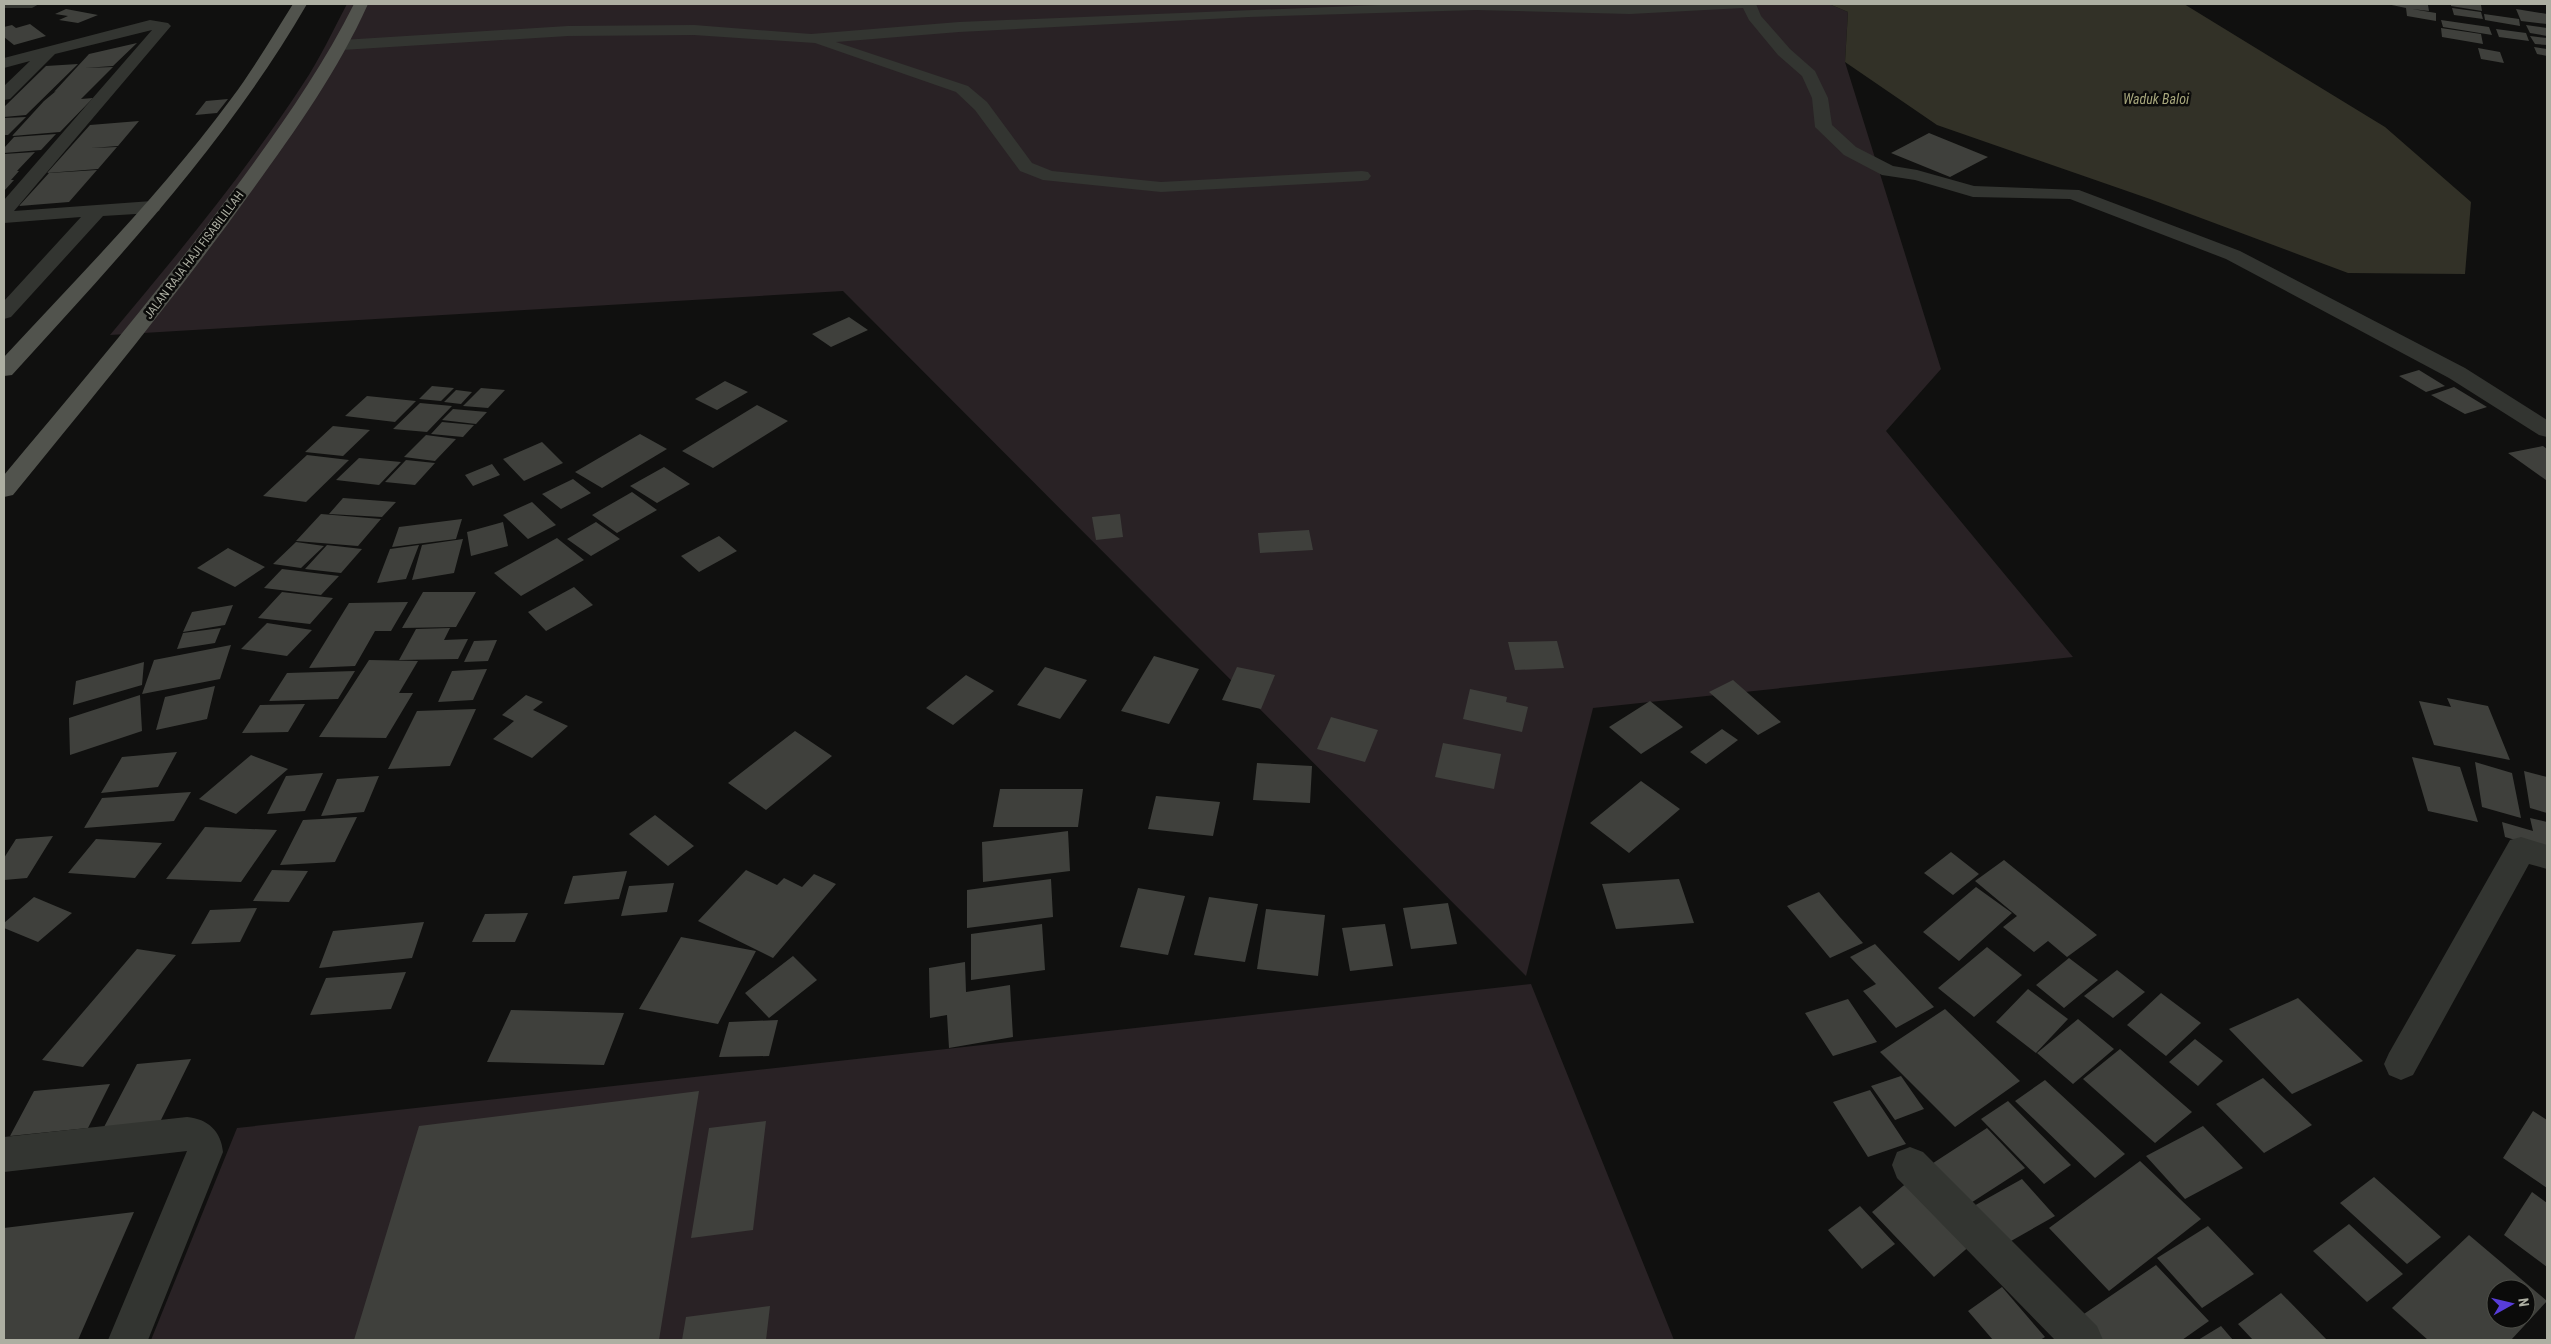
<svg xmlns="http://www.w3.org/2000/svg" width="2551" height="1344" font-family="'Roboto Condensed',sans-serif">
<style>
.green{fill:#292225}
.water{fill:#323127}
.building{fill:#3f403c;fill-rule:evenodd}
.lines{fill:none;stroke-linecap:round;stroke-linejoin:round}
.minor{fill:#333531;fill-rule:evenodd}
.major{fill:#51534d;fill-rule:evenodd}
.labels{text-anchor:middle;stroke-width:5;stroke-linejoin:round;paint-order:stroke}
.far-street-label{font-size:12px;fill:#adafa2;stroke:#0b0b0a}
.far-water-label{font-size:14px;font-style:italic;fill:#a7a67c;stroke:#0b0b0a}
</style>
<rect width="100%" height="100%" fill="#10100f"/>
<path class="green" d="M347 4H1829L1848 12 1845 62 1941 369 1886 431 2073 657 1593 708 1526 976 843 291 110 335C178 254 245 173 303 84 320 59 333 30 347 4Z
M1531 984 1674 1340H151L237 1128Z"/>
<path class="water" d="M1829 4H2184L2385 127 2471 202 2465 274 2348 273 2150 199 1937 125 1845 62 1848 12Z"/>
<path class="building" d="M2387 4 2428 5 2429 11 2412 9 2436 13V21L2407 16 2406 8Z
M2451 4 2481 5 2482 11 2451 6Z
M2452 8 2481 12 2483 19 2454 15Z
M66 9 98 15 78 23 59 20 68 16 55 14Z
M2516 9 2547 14V24L2521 21Z
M2484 14 2519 19 2520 26 2485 20Z
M2441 20 2489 27 2492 35 2443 27Z
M30 24 46 36 14 45 4 37V27L12 25 16 28Z
M2526 25 2547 28V36L2530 33Z
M2441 28 2481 34 2483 44 2442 37Z
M2496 29 2526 33 2529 41 2499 37Z
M2530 36 2547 38V45L2535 44Z
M137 43 113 66 85 68 113 67 81 99 93 98 60 132 12 136 44 101 56 91 54 92 89 54Z
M2534 47 2547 49V56L2537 54Z
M2478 48 2500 52 2504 63 2481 59Z
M78 64 26 115 4 117V107L46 66Z
M228 99 217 113 195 115 206 101Z
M26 117 8 135H4V118Z
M139 121 118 146 91 148 117 147 98 169 47 173 90 125Z
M1929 133 1988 157 1950 177 1891 153Z
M56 134 41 150 4 153V148L14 137Z
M35 152 17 171H19L11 180H14L4 191V154Z
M97 170 69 202 19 206 49 173Z
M849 317 868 330 831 347 812 334Z
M2419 370 2445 386 2426 392 2399 376Z
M725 381 748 392 717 410 695 399Z
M432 386 454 388 441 401 419 399Z
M2454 387 2487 407 2465 414 2431 395Z
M481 388 505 390 488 408 463 406Z
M456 390 472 392 461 404 444 402Z
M367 396 416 401 395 422 345 416Z
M420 403 452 406 427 432 393 429Z
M757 405 788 421 713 468 682 451Z
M453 409 487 412 476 424 442 420Z
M442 422 474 425 463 437 431 434Z
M333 426 370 430 343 456 305 452Z
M640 434 667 449 602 488 575 472Z
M426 435 456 439 435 461 404 457Z
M542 442 563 463 524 481 503 459Z
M2543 446 2547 449 2546 480 2508 453Z
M307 455 349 460 306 502 263 496Z
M359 458 401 462 379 485 336 480Z
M406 460 435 463 415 485 385 482Z
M492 464 500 475 473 486 465 475Z
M664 467 690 484 657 503 630 486Z
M573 479 591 493 561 509 542 494Z
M632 492 657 510 617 533 592 515Z
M343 498 396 502 382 517 329 514Z
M532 502 556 525 528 539 503 515Z
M321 514 381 519 358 546 296 541Z
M1120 514 1123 537 1096 540 1092 517Z
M462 519 456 539 392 547 399 527Z
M503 522 508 546 471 556 467 532Z
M596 522 620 539 591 556 567 539Z
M1309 530 1313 550 1260 553 1258 533Z
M719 536 737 551 699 572 681 556Z
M557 538 584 560 521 596 494 573Z
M463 539 454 573 412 580 422 545Z
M296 542 324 546 301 568 273 564Z
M327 545 362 549 341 573 305 569Z
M419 545 406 579 377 583 390 549Z
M228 548 265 567 235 587 197 568Z
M282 569 339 576 321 595 264 588Z
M574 587 593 605 546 631 528 612Z
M282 592 333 598 310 624 258 618Z
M423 592H476L456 627 402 628Z
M408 602 391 631H375L355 666 309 668 349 603Z
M233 605 225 625 183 632 192 612Z
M267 623 312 630 287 656 241 649Z
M221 628 215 643 177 649 183 633Z
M450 628 444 640 468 639 458 659 399 660 416 629Z
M497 640 488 661 464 662 474 641Z
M1557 641 1564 668 1515 670 1508 642Z
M231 645 220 679 142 694 154 660Z
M1154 656 1199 669 1169 724 1121 711Z
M369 660 418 661 399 693H413L386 738 319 737Z
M144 662 142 685 73 705 76 681Z
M1045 667 1087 680 1060 719 1017 705Z
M1237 667 1275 675 1261 709 1222 700Z
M487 669 473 700 438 702 452 671Z
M355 671 338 699 269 701 287 673Z
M966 675 994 691 953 725 926 708Z
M1733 680 1781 722 1758 735 1709 692Z
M215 686 207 719 156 730 165 697Z
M1470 689 1507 697 1506 702 1528 707 1522 732 1463 719Z
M140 695 142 731 70 755 69 718Z
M526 695 543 702 533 710 568 726 532 758 493 739 514 721 502 715Z
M2447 698 2488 706 2510 760 2434 745 2419 701 2451 707Z
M1650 701 1683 727 1641 754 1609 727Z
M305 704 288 732 242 733 260 705Z
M476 709 450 766 388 769 417 711Z
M1331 717 1378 730 1365 762 1317 749Z
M1722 729 1738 740 1706 764 1690 752Z
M795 731 832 756 766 810 728 783Z
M1443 743 1501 754 1494 789 1435 777Z
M177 752 158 787 101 793 122 757Z
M251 755 288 769 236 814 199 799Z
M2412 757 2460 767 2478 822 2428 811Z
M2475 762 2512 773 2521 818 2482 807Z
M1257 763 1312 766 1310 803 1253 800Z
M2524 771 2547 777V813L2530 808Z
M323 773 305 811 267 814 286 776Z
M379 776 364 812 321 816 337 779Z
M1641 781 1680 809 1629 853 1590 823Z
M1000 789H1083L1078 827H993Z
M191 792 174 821 84 828 102 798Z
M1156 796 1220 802 1213 836 1148 829Z
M655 815 694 846 668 866 629 834Z
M357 817 335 862 280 865 303 820Z
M2530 818 2547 822V858L2539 855 2536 846 2505 837 2502 822 2533 831Z
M205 827 277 830 241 882 166 879Z
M1068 831 1070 871 983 882 982 842Z
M53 836 27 878 4 880V858L16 839Z
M96 839 162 843 135 878 68 873Z
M1951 852 1979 874 1953 895 1924 873Z
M2004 860 2097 935 2067 957 2048 941 2034 952 2003 927 2017 916 1975 881Z
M272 870 308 871 289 902 253 901Z
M746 870 777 885 784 878 802 887 814 874 836 884 773 958 698 921Z
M627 871 619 899 564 904 573 876Z
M1051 879 1053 917 967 928V890Z
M1679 879 1694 923 1616 929 1602 884Z
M674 883 667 912 621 916 629 886Z
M1976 887 2012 913 1959 961 1923 932Z
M1138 888 1185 896 1168 955 1120 947Z
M1819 892 1839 916 1863 943 1830 958 1787 906Z
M34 897 72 913 38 942 4 928V923Z
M1209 897 1258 904 1245 962 1194 955Z
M1448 903 1457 944 1411 949 1403 908Z
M257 908 240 942 191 944 210 910Z
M1266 909 1325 915 1318 976 1257 969Z
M528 913 515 942H472L485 914Z
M424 922 412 958 319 968 333 931Z
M1042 924 1045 970 971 980V934Z
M1385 924 1393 966 1350 971 1342 928Z
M681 937 756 951 718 1024 639 1009Z
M1875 944 1934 1007 1896 1028 1863 991 1876 984 1850 957Z
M1987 947 2022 975 1974 1017 1938 988Z
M137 949 176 955 83 1067 42 1060Z
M793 956 817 980 769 1018 745 993Z
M2069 958 2098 980 2064 1008 2036 985Z
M965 962 966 992 1010 985 1013 1037 949 1048 947 1015 930 1018 929 968Z
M2117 970 2145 992 2113 1018 2084 996Z
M406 972 391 1009 310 1015 326 978Z
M2028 989 2068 1019 2036 1053 1996 1022Z
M2161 993 2201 1023 2166 1056 2127 1025Z
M2298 998 2363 1061 2292 1094 2229 1029Z
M1848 999 1877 1042 1833 1056 1805 1013Z
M1945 1009 2020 1081 1955 1127 1880 1052Z
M511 1010 624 1013 604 1065 487 1062Z
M2078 1019 2114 1049 2073 1084 2037 1053Z
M778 1020 769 1056 719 1057 729 1022Z
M2195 1039 2223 1061 2198 1086 2169 1062Z
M2120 1049 2192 1112 2155 1143 2083 1079Z
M191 1059 160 1122 104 1127 137 1064Z
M1901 1076 1924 1109 1895 1120 1871 1086Z
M2263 1078 2312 1125 2264 1153 2216 1104Z
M2045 1080 2125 1154 2095 1178 2015 1101Z
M110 1084 88 1128 10 1136 34 1091Z
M1870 1090 1906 1144 1868 1157 1833 1102Z
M699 1091 659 1340H354L419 1126Z
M2008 1101 2071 1165 2044 1184 1981 1119Z
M2533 1111 2547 1120V1188L2503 1158Z
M766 1121 753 1230 691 1238 709 1128Z
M2203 1126 2243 1168 2185 1199 2146 1156Z
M1987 1128 2025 1168 1963 1208 1927 1167Z
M2140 1161 2201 1219 2109 1291 2049 1228Z
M2374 1177 2441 1237 2407 1264 2340 1203Z
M2022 1179 2055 1216 2004 1245 1972 1207Z
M1909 1181 1972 1244 1934 1277 1872 1212Z
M2532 1192 2547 1203V1267L2504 1235Z
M1860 1206 1895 1244 1862 1269 1828 1230Z
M134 1212 78 1340H4V1228Z
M2349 1224 2403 1274 2367 1302 2313 1251Z
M2208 1226 2254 1274 2202 1308 2157 1258Z
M2469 1235 2547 1301 2511 1340H2428L2392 1308ZM2496 1289H2526V1319H2496Z
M2156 1265 2209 1321 2182 1340H2102L2081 1316Z
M2002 1287 2045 1337 2040 1340H1993L1968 1311Z
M2281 1293 2327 1340H2253L2238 1324Z
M770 1306 766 1340H682L686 1317Z
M2221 1326 2233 1340H2198Z"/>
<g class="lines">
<path class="minor" d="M4 4H39L32 8H4Z
M1404 4H1756L1761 16 1790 49 1815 71 1828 98 1832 125 1856 147 1893 166 1917 170 1974 186 2079 190 2240 251 2465 368 2547 420V437L2539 435 2449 378 2226 259 2070 199 1973 197 1915 180 1882 175 1844 155 1815 127 1812 98 1802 76 1778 55 1749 20 1743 8 1630 14 1476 10 1249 17 959 32 836 42 968 86 987 102 1032 163 1052 171 1161 182 1362 171 1368 172 1371 176 1368 180 1362 181 1161 192 1043 180 1020 171 975 110 956 92 815 43 694 35 568 36 342 50 334 45 342 40 568 26 694 25 811 34 959 22Z
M150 20 168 23 171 26 14 211 152 201 159 203 161 207 159 211 152 213 103 216 11 317 4 319V301L81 217 4 223V200L152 30 55 54 10 99 4 100V86L30 61 4 68V58Z
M2521 837 2547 845V869L2529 864 2413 1075 2401 1080 2389 1075 2384 1064 2389 1053 2510 840Z
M187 1117C208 1119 221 1131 223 1152L148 1340H108L187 1151 4 1172V1137Z
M1910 1147 1923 1152 2097 1326 2103 1340H2055L1897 1178 1892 1165 1897 1152Z"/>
<path class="major" d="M293 4H307C225 145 121 255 12 375L4 376V357C82 273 163 191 231 99 254 68 273 36 293 4Z
M354 4H368C337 73 293 134 248 196 174 299 93 397 13 495L4 497V475C81 383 159 291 230 195 276 133 320 72 354 4Z"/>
</g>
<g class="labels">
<g class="far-street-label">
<text transform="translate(194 255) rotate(-53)" y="4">JALAN RAJA HAJI FISABILILLAH</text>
</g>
<g class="far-water-label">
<text x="2156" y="104">Waduk Baloi</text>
</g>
</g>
<rect width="2551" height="1344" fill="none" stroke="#adafa2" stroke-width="10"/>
<g transform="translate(2511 1304) rotate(82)"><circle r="24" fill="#0b0b0a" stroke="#4c4d47"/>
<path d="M0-4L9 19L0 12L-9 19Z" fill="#583dda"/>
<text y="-8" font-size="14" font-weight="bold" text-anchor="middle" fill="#adafa2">N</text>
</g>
</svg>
